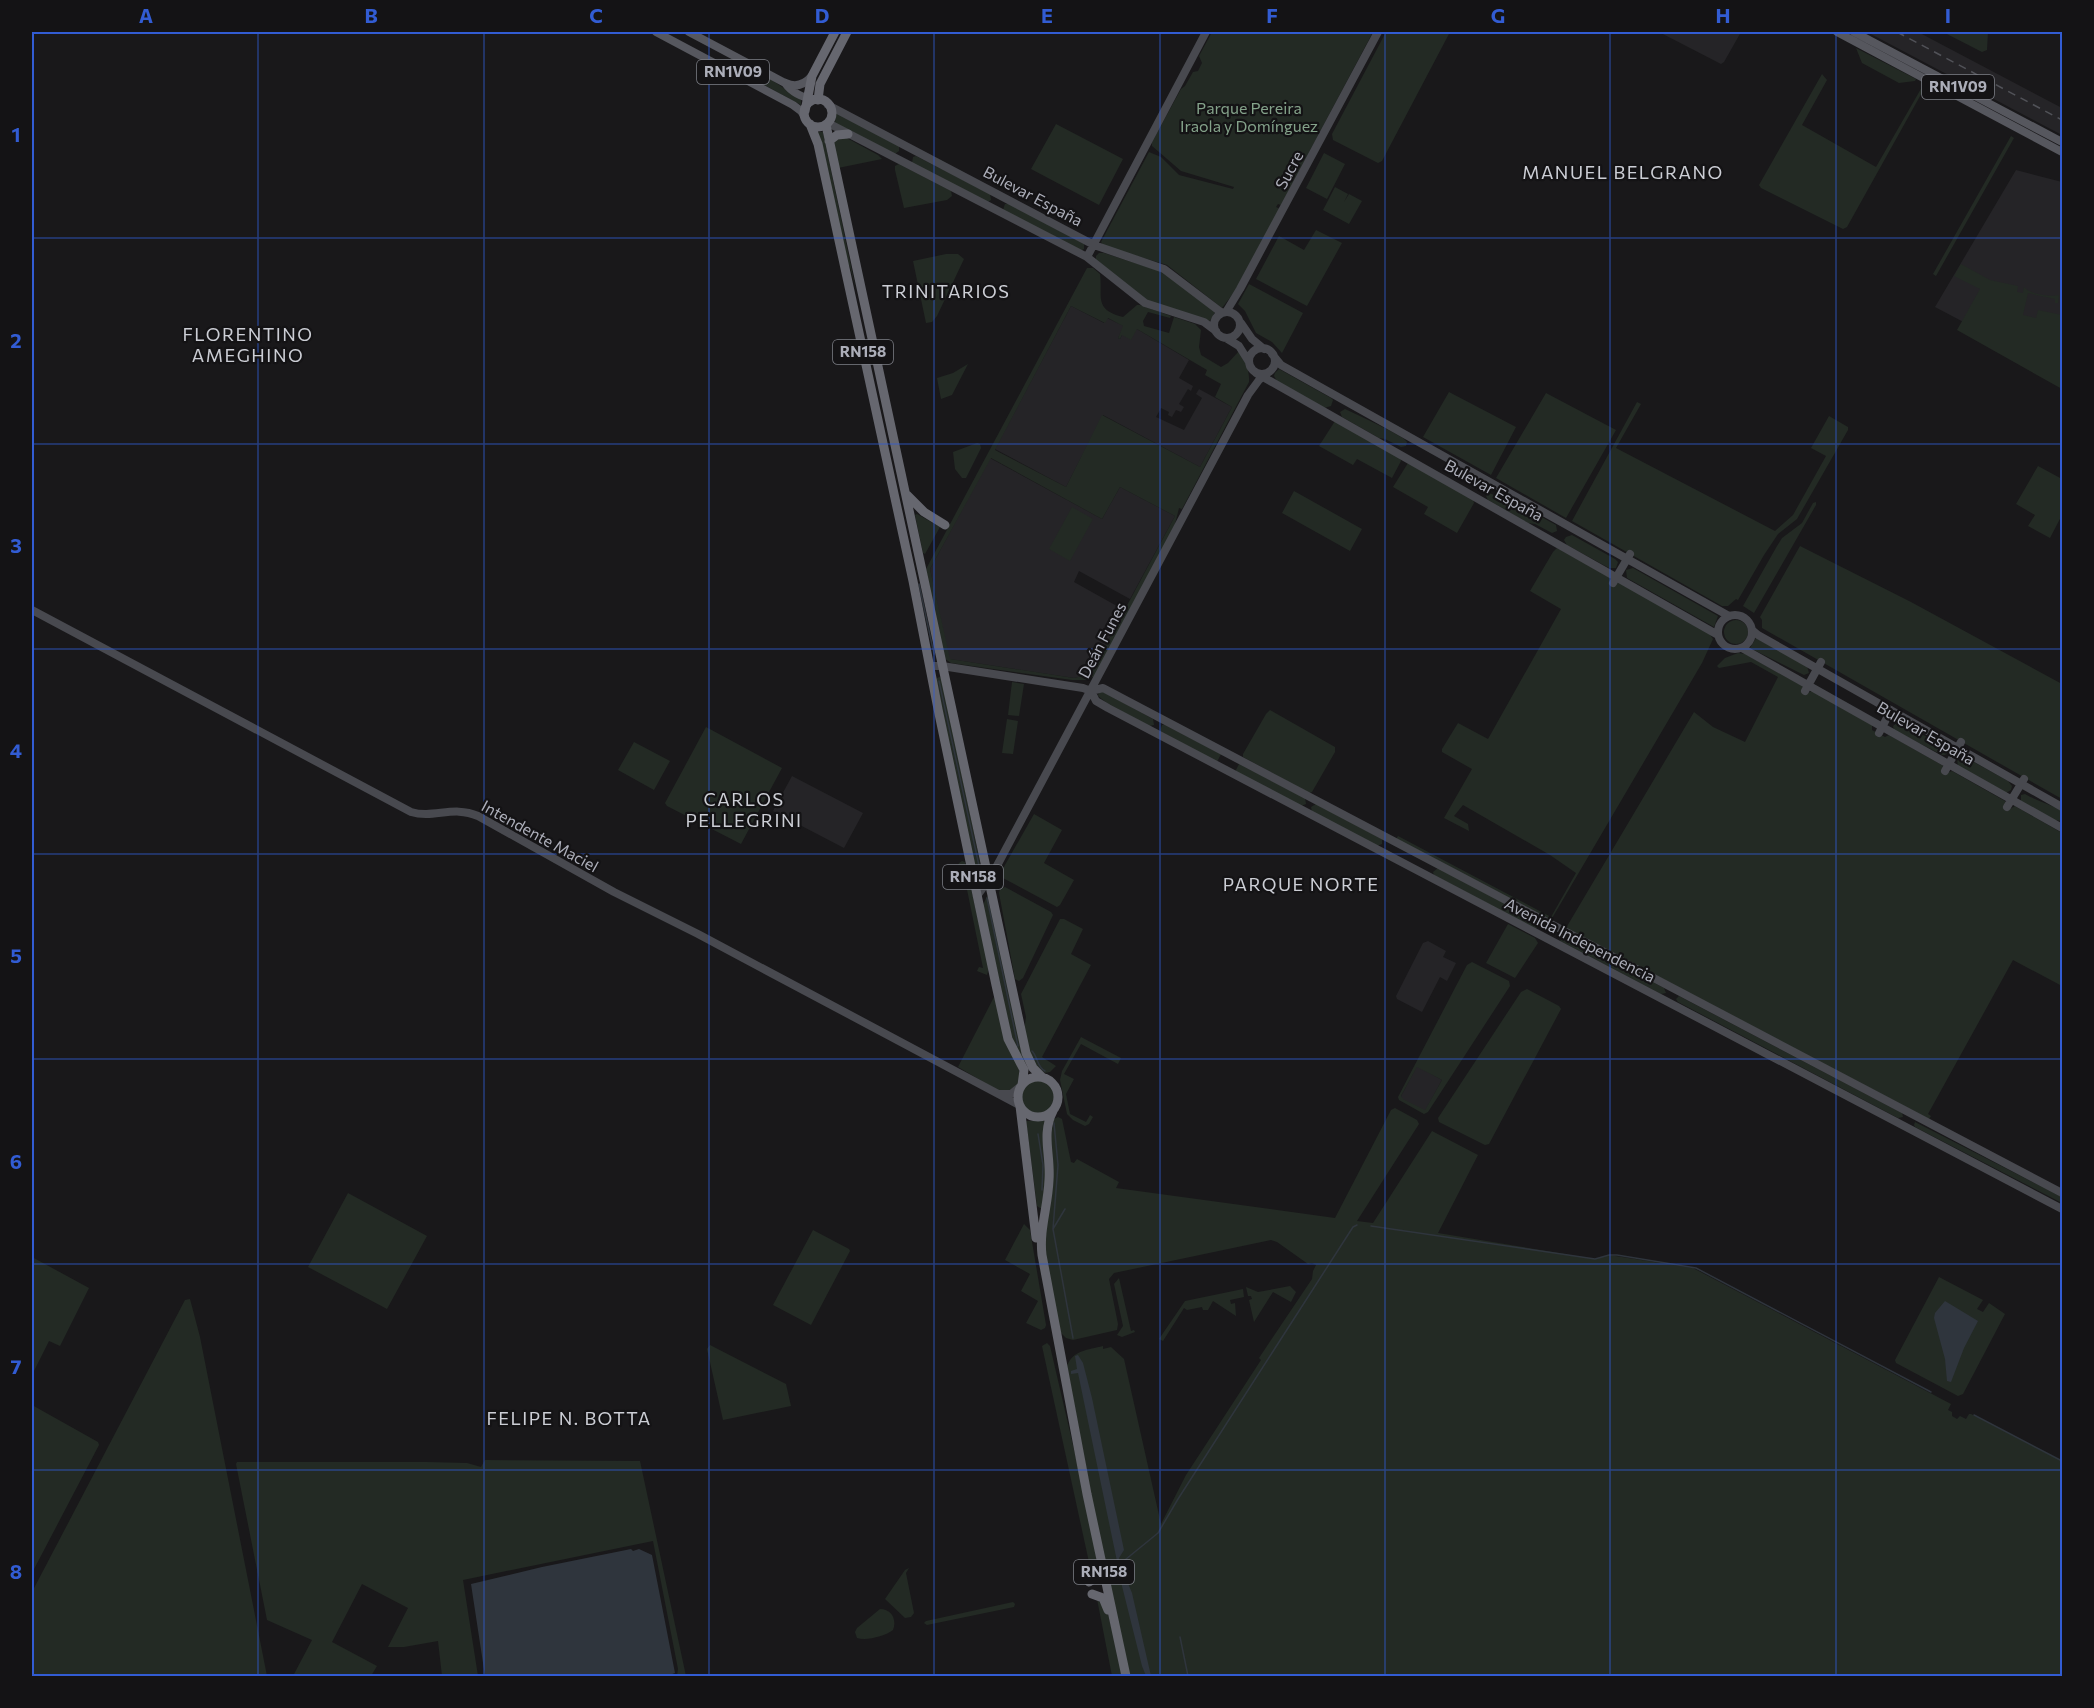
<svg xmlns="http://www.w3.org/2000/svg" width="2094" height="1708" font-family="Commissioner,sans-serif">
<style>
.built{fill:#252427}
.green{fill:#232a24;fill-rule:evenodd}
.water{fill:#2f353d}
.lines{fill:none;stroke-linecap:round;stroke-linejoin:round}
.stream{stroke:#2f353d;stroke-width:1.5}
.secondary{stroke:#48494f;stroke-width:8}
.primary{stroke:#56575e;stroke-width:8}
.highway{stroke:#66676f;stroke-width:9}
.rail{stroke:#515258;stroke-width:1.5;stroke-dasharray:8 6;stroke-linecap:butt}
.grid{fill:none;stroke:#325cd3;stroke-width:1.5;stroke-opacity:0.55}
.labels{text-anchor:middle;stroke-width:4.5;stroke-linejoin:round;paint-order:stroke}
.shield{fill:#141315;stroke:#7e8088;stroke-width:1.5}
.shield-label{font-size:15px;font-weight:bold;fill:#acaeb9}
.park-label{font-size:16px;fill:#84a28a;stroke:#141315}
.street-label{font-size:16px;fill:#acaeb9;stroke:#141315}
.neighbourhood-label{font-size:18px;letter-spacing:1.5px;fill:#ccced5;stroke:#141315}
.neatline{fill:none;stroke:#325cd3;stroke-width:2}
.grid-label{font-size:20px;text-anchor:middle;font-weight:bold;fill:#325cd3}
</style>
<rect width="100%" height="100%" fill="#19181a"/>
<path class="built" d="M1659 32H1741L1724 62 1721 64Z
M1867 32H1918L2062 108V135Z
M2016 170 2062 182V374L1935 307Z
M1071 306 1104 323 1107 318 1124 326 1118 338 1120 339 1122 335 1137 329 1189 360 1179 378 1193 386 1191 391 1188 389 1179 404 1184 407 1181 412 1176 410 1172 417 1168 415 1169 412 1161 408 1156 417 1184 430 1202 398 1196 394 1199 389 1232 407 1200 467 1103 415 1066 487 995 449Z
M990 458 1102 519 1120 487 1175 516 1130 599 1079 571 1074 582 1124 610 1095 665 1086 675 1074 678 949 659 930 569Z
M792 776 863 813 844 848 773 811Z
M1428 941 1446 951 1443 957 1456 963 1447 981 1440 977 1422 1012 1397 999 1396 996 1423 943Z
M1417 1066 1442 1080 1425 1111 1402 1099 1401 1096Z"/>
<path class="green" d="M1212 32H1373L1281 205 1278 204 1276 207 1280 209 1238 287 1222 308 1167 265 1104 246 1101 242 1149 152 1161 157 1179 175 1233 189 1234 187 1181 171 1152 146V142L1181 89 1185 86 1193 72 1198 71 1202 63 1199 56Z
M1386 32H1450L1382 161 1378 163 1333 140 1332 134Z
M1943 32H1988L1987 50 1982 52Z
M1856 48 1916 79 1915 81 1899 83 1862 63Z
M743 65 766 76 801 100V105L742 73 740 68Z
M1822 74 1827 80 1802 125 1876 167 1922 87 1924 89 1847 227 1843 229 1761 188 1759 185Z
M836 113 899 146V151L895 154 835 123Z
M1056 124 1123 159 1099 205 1031 169Z
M817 132H823L824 137 856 290 850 267 846 262Z
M2011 136 2014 138 1936 276 1933 274Z
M845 137 878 155 882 159 838 168 833 147 835 139Z
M1324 153 1345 164 1327 199 1306 188Z
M916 156 990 194 991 200 988 202 912 163 913 157Z
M899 164 951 191 952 196 947 200 904 208 895 170V166Z
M1335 187 1348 194 1344 202 1349 194 1362 201 1349 224 1323 210Z
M1005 204H1010L1084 244V249L1080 251 1003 210Z
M1316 230 1342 243 1307 306 1256 279 1279 236 1304 250Z
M1099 253H1104L1163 272 1215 312 1210 321 1150 303 1096 260V256Z
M946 254H958L964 259 937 316 932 322 926 323 913 261Z
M1961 264 1990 280 2018 286 2017 292 2023 293 2024 287C2031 295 2050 297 2059 295L2058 303H2055V299L2028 293 2023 315 2036 318 2038 310 2062 315V389L1957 330 1980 289 1954 276Z
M1087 268H1093L1100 274C1103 297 1093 309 1123 317L1137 305H1140L1171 316 1170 318 1148 312 1143 321 1144 326 1169 333 1174 317 1195 324 1201 330 1199 347 1201 355 1221 367 1228 363 1239 351C1245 360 1250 371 1249 382L1182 509 1179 508 1173 532 1095 676 1086 680H1072L951 663 944 658 926 569ZM1071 306 1105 323 1108 318 1123 326 1118 338 1120 339 1122 335 1131 340 1137 329 1207 370 1205 375 1221 384 1215 397 1232 407 1200 467 1102 415 1066 487 995 450ZM991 458 1102 519 1120 487 1175 516 1095 665 1086 675 1074 678 950 659 930 569Z
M1249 284 1303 313 1282 353 1272 342 1256 333 1245 311 1238 304Z
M968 364 952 395 941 399 937 378 953 373Z
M1279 369 1331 398 1333 400 1331 406 1324 408 1277 381 1274 376 1275 373Z
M1449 392 1516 427 1491 475 1423 437Z
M1546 393 1616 430 1566 518 1496 478Z
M1637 402 1641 404 1616 448 1775 531 1793 515 1826 456 1811 448 1829 416 1848 427V430L1797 519 1778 534 1764 555 1738 600 1736 599 1728 606H1722L1572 521Z
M1345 409C1364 418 1384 427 1403 438L1407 442 1406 446 1401 447 1385 439 1379 438 1342 417 1340 412Z
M1335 421 1400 458 1401 461 1392 478 1357 459 1353 465 1319 446Z
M977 443 980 444 981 448 966 478H962L955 469 953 452Z
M1408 463 1473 499 1474 503 1457 533 1424 514 1428 507 1393 487Z
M2038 466 2062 479V515L2050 538 2028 526 2035 515 2016 504Z
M1294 491 1362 529 1350 551 1282 513Z
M1489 493 1518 504 1556 525 1557 531 1552 533 1535 524 1528 523 1488 500 1486 496Z
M1816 502V505L1754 613 1743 606 1777 546 1782 538 1802 523 1813 503Z
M1072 507 1093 519 1070 561 1049 549Z
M917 514 940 527 925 554 923 553 915 515Z
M1572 535 1615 559 1618 562 1616 568H1609L1567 545 1564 540 1566 537Z
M1800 546 1911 602 2062 684V799L1762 628V620L1760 617Z
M1557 548 1611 578V581L1619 582 1709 633 1713 639 1702 663 1551 920 1396 839 1398 836 1551 917 1576 873 1550 855 1463 805 1454 816 1468 824 1469 831 1444 818 1472 769 1442 752V749L1458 723 1488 739 1561 609 1530 591 1553 552Z
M1633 568 1718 616 1714 627 1627 578 1626 570Z
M1724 632a12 12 0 1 1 24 0a12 12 0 1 1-24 0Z
M1756 638 1807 666 1809 673 1804 675 1750 648Z
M1738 653 1745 654 1802 686 1808 693 1812 691 1872 725V730L1885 737 1889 735 1942 765 1947 773 1952 771 2005 801 2010 809 2015 806 2062 833V986L2013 960 1928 1114 1931 1116 1929 1119 1566 928 1694 712 1713 727 1745 742 1778 677 1751 662 1719 668 1717 666 1725 658Z
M939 677 942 678 983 877 979 876 972 855 936 679Z
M1012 682 1024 684 1019 716 1008 715Z
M1102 691 1153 719 1154 725 1149 726 1107 703 1098 696 1099 692Z
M1270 710 1335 747V752L1312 792 1309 793 1243 757V754L1266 714Z
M1007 719 1018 721 1013 754 1002 753Z
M1898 722C1915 732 1931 738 1948 747L1949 752 1945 755H1942L1894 730 1893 726Z
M1162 725H1165L1221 754 1217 762 1160 731Z
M706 727 782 768 741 844 667 806 665 803Z
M634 742 670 761 654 790 618 770Z
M1963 756 2008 781 2012 786 2011 790 2006 793 1958 766 1957 759Z
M1239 764 1305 798 1306 804 1301 806 1235 772Z
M2025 794C2037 801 2050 804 2062 811V821L2054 820 2021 801V795Z
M1316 804 1382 839V844L1377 846 1312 812 1311 807Z
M1034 814 1062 830 1044 863 1074 880 1060 905 1057 907 1001 877V872Z
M962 861 965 862 989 968 987 975 977 971 979 967 983 968 963 870 960 868 948 890 945 888 959 863Z
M1438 868 1540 922 1536 929 1434 875 1433 872Z
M1005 887 1051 912 1053 915 1023 978 1019 981 1015 979 999 893 1000 889Z
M987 896 989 897 1026 1064 1013 1044 983 905Z
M1060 919H1064L1083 929 1071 954 1091 965 1042 1057 1056 1066 1050 1072 1045 1073 1033 1064 1024 1031 1026 1017 1021 994Z
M1508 924 1535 938 1538 943 1515 978 1486 963Z
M1564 935 1664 988 1666 993 1661 994 1560 941Z
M1472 962 1509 981 1510 986 1428 1112 1424 1114 1399 1100 1398 1097 1467 965ZM1417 1067 1442 1080 1425 1110 1403 1099 1401 1096Z
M1527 989 1559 1006 1561 1009 1489 1144 1485 1145 1439 1122 1438 1118 1521 992Z
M1679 996 1902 1113 1903 1117 1898 1118 1678 1002 1676 999Z
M994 997C1000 1013 1024 1068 1019 1082 1016 1090 1006 1092 999 1091L958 1067Z
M1081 1037 1121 1058 1118 1064 1081 1044 1064 1074 1074 1079 1066 1094 1070 1114 1086 1122 1090 1115 1093 1117 1089 1124 1085 1126 1073 1120 1067 1114 1060 1080 1062 1071Z
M1021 1097a18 18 0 1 1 36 0a18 18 0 1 1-36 0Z
M1395 1108 1417 1120 1419 1124 1357 1221 1373 1223 1432 1131 1478 1155 1438 1233 1595 1259 1609 1255 1693 1268 1951 1404 1948 1410 1952 1412V1416L1957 1419 1960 1416 1966 1419 1969 1414H1971L2062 1461V1676H1129L1105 1568 1067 1366C1073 1350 1088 1350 1103 1346V1349L1111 1347 1124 1359 1161 1524 1186 1475 1261 1360 1259 1358 1312 1279 1313 1271 1316 1265 1312 1263 1308 1264 1277 1242 1271 1240 1114 1273 1109 1279 1118 1324 1117 1330 1073 1340 1066 1338 1059 1331 1043 1252 1049 1145 1054 1119 1058 1117 1062 1119 1071 1162 1074 1163 1077 1159 1119 1182 1116 1188 1335 1218 1391 1110Z
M1026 1121H1045L1047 1168 1042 1208H1040L1037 1206Z
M1915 1122 2062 1197V1203L1915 1127 1914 1125Z
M348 1193 427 1236 387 1309 308 1267Z
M1024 1224 1030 1230 1046 1325 1045 1328 1041 1330 1026 1323 1038 1301 1021 1291 1030 1274 1005 1260Z
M813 1230 849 1249 850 1251 811 1325 773 1305Z
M32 1257 89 1288 60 1346 49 1341 32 1375Z
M1939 1277 1983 1300 1977 1309 1983 1312 1989 1303 2005 1314 1963 1394 1958 1396 1896 1363 1895 1360Z
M1119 1278 1131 1331 1134 1330 1135 1332 1122 1337 1117 1335 1123 1326 1114 1284Z
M1290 1286 1296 1292 1291 1302 1273 1292 1254 1322 1249 1300 1252 1299 1251 1296H1248L1246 1287 1258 1292Z
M1243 1289 1244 1297 1230 1300 1231 1304 1235 1303 1236 1316 1213 1301 1208 1310H1203L1202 1307 1187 1310 1184 1308 1163 1341 1159 1339 1185 1301Z
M190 1299 200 1337 267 1676H32V1592L185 1300Z
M1047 1343 1050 1346 1092 1527 1098 1570 1092 1576 1042 1346Z
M710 1345 786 1384 791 1406 723 1420 707 1349Z
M32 1405 98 1442 99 1445 32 1573Z
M485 1460 640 1461 686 1676H677L678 1669 653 1541 463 1580 478 1676H442L438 1641 404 1647H388L408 1608 362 1584 332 1642 377 1666 371 1676H293L312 1640 267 1620 236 1464 237 1462H427L467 1463 481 1467Z
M909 1568 906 1573 914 1613 911 1617 905 1618 885 1599 905 1570Z
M1097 1599 1107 1610 1124 1676H1112Z
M1013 1602 1015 1604 1014 1607 927 1625 924 1623 926 1621Z
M880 1609C892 1609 897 1620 893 1630 885 1636 867 1641 857 1638L855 1632 857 1628Z"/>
<path class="water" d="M1945 1301 1978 1321 1964 1348 1951 1382 1947 1381 1945 1359 1934 1318 1935 1313Z
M1078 1355 1083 1363 1092 1398 1124 1550 1119 1558 1120 1564 1118 1566 1078 1373 1071 1374V1371L1077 1369 1075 1356Z
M631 1549 633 1551 639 1549 652 1555 675 1673 667 1676H485L471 1584 542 1567Z
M1122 1569 1132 1593 1151 1676H1146L1142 1666 1118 1570Z"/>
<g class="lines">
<path class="stream" d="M919 584 934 654
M939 681 981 875
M987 898 1018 1046
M1032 1051C1038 1057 1037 1067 1045 1071
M1054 1123 1058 1165 1053 1229 1073 1338
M1038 1134 1043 1165 1042 1190
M1371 1226 1595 1259 1609 1255H1617L1696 1268 1931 1392
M1053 1229 1065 1209
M1974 1415 2062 1461
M1120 1564 1158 1533 1178 1499 1353 1227 1357 1225
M1180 1637 1188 1676"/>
<path class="secondary" d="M828 105 1094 245 1164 269 1222 313
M828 123 1087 257 1145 303 1204 322 1216 331
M1087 257 1206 32
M1226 312 1240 289 1378 32
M1214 325a13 13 0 1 1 26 0a13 13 0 1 1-26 0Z
M1241 323 1252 339 1264 349
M1226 338 1239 346 1249 362
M1249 361a13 13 0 1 1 26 0a13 13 0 1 1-26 0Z
M1272 354 1281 365 1729 616
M1256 373 1718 635
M1613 583 1630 554
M32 610 411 812C434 819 453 805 478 816L614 892 698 934 1019 1105
M1718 632a17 17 0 1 1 34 0a17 17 0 1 1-34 0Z
M1752 630 1758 635 2062 807
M1742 648 2062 828
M930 666H942L1083 688 1091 691 1103 688 2062 1193
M1091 691 1096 701 1108 708 2062 1209
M1805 691 1821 662
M1879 733 1891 710
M1945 771 1961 742
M2007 807 2024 779
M977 896 991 877 1248 395 1259 380 1267 373
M1000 1094H1011L1021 1086"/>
<path class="primary" d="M656 32 793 105 801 111 806 119
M689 32 785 83C792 93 804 98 816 100
M1837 32 2062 152
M1854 32 2062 142
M786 83C796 88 805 84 812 76"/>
<path class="highway" d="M804 113a14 14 0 1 1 28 0a14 14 0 1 1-28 0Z
M818 100 820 84 847 32
M805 111 812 76 835 32
M810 124 818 144 913 581 938 709 996 985 1008 1039 1024 1070 1022 1085
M826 125 1026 1053 1033 1068 1042 1077
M829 141 837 135 848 134
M907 495 924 512 945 525
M1018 1097a20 20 0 1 1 40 0a20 20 0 1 1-40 0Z
M1020 1106 1036 1238
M1053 1111C1041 1134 1051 1155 1049 1180 1048 1206 1039 1230 1042 1255L1087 1494 1126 1676
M1089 1582 1099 1575V1566
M1092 1594 1103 1598 1108 1610"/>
<path class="rail" d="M1897 32 2062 120"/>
</g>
<path class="grid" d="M258 32V1676M484 32V1676M709 32V1676M934 32V1676M1160 32V1676M1385 32V1676M1610 32V1676M1836 32V1676M32 238H2062M32 444H2062M32 649H2062M32 854H2062M32 1059H2062M32 1264H2062M32 1470H2062"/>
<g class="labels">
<g class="shield">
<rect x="697" y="60" width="72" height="24" rx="4.5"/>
<rect x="1922" y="75" width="72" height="24" rx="4.5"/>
<rect x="833" y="340" width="60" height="24" rx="4.5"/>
<rect x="943" y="865" width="60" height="24" rx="4.5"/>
<rect x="1074" y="1560" width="60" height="24" rx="4.5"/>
</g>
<g class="shield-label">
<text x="733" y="77">RN1V09</text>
<text x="1958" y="92">RN1V09</text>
<text x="863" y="357">RN158</text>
<text x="973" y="882">RN158</text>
<text x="1104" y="1577">RN158</text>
</g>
<g class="park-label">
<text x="1249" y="114">Parque Pereira<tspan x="1249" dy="18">Iraola y Domínguez</tspan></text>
</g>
<g class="street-label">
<text transform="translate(1289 170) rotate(-62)" y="6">Sucre</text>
<text transform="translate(1033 196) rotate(28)" y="6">Bulevar España</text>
<text transform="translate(1494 490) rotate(29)" y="6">Bulevar España</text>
<text transform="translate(1102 640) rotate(-62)" y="6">Deán Funes</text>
<text transform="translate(1926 733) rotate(30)" y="6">Bulevar España</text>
<text transform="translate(540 836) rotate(29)" y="6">Intendente Maciel</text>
<text transform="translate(1580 940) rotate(27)" y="6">Avenida Independencia</text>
</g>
<g class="neighbourhood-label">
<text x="1623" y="179">MANUEL BELGRANO</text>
<text x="946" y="298">TRINITARIOS</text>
<text x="248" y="341">FLORENTINO<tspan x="248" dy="21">AMEGHINO</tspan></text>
<text x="744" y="806">CARLOS<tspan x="744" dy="21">PELLEGRINI</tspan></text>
<text x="1301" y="891">PARQUE NORTE</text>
<text x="569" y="1425">FELIPE N. BOTTA</text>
</g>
</g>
<rect width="2094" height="1708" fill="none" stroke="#141315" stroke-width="66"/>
<rect x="33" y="33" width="2028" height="1642" class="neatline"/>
<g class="grid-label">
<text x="146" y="23">A</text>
<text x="371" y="23">B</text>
<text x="596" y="23">C</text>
<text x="822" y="23">D</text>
<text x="1047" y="23">E</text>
<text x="1272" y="23">F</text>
<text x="1498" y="23">G</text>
<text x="1723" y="23">H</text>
<text x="1948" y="23">I</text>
<text x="16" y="142">1</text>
<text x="16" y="348">2</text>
<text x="16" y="553">3</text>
<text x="16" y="758">4</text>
<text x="16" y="963">5</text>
<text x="16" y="1169">6</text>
<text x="16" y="1374">7</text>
<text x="16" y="1579">8</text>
</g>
</svg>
